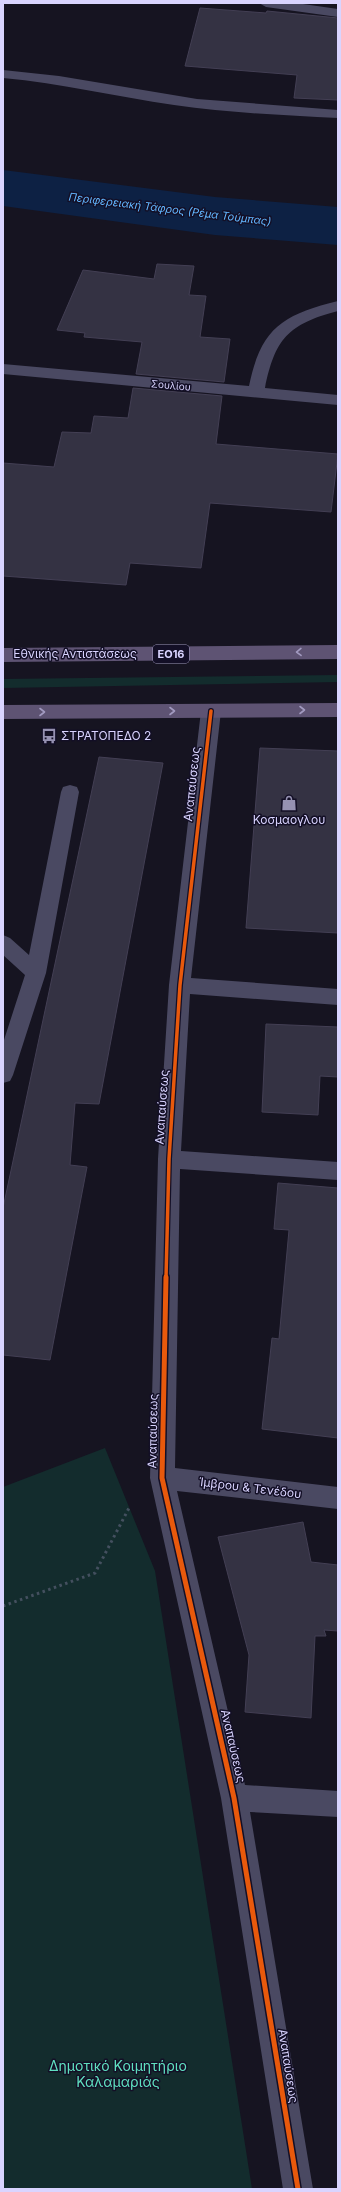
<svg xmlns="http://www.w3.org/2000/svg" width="341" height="2192" font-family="Inter,sans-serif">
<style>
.green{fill:#132c2d}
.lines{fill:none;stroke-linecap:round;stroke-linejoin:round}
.river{fill:#0d2144;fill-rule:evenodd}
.building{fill:#343243;stroke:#433f54}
.path{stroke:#44505f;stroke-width:3;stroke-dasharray:2.5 3.5;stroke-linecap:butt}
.lane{fill:#4a4962;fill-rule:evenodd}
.street{fill:#4a4962;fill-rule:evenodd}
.primary{fill:#5e5373;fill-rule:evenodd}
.cycleway-far1-casing{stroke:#130f26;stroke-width:6}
.cycleway-casing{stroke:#130f26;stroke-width:8}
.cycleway-far1{stroke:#e8590c;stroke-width:3.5}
.cycleway{stroke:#e8590c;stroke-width:5}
.oneway{stroke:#a29ac0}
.labels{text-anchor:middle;stroke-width:3;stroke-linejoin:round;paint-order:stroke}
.far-street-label{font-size:10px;fill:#d9d4ff;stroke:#130f26}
.far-water-label{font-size:11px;font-style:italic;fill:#62b6ff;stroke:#130f26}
.shield{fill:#130f26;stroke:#9e99be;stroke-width:1}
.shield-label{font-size:11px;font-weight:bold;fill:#d9d4ff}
.street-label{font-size:12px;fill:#d9d4ff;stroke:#130f26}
.poi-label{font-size:12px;fill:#d9d4ff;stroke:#130f26;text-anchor:start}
.near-park-label{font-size:14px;fill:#5fe0c0;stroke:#130f26}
</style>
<rect width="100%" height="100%" fill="#161421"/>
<path class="green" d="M338 675V682L3 688V679Z
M105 1448 155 1571 252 2189H3V1487Z"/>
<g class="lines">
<path class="river" d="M3 170 215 197 338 207V245L215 235 3 206Z"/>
</g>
<path class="building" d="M200 8 266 13 267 11 338 18V100L294 98 297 75 185 66Z
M157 264 194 266 189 295 206 296 200 337 230 339 224 382 136 374 142 342 84 337 85 333 57 330 83 270 154 279Z
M133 388 222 396 216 444 338 454 331 512 210 503 201 568 130 563 126 585 3 576V463L54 467 62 432 91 433 94 416 128 418Z
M260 748 338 751V933L246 928Z
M99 757 163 763 99 1104 75 1103 70 1165 87 1167 50 1360 3 1355V1208Z
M266 1024 338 1027V1077L320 1076 318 1115 262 1112Z
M278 1183 338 1188V1438L262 1429 272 1338 279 1339 289 1230 274 1229Z
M303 1522 311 1562 338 1565V1631L324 1630 326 1636H315L311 1718 245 1712 249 1655 218 1537Z"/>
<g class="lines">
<path class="path" d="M3 1606 95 1573 129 1508"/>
<path class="lane" d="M259 3H296L338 9V17L266 7Z
M3 70 59 76 197 99 338 110V118C283 115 229 113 174 105 117 97 61 83 3 78Z
M70 785 77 787 79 792 46 973 13 1075 10 1081 3 1083V1043L25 975 3 955V935L10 938 29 955 61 792 63 787Z"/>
<path class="street" d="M338 301V311C288 324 275 339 265 388L338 395V405L3 374V364L249 386C261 328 282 315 338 301Z
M211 704 218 706 221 711 191 978 338 989V1005L190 994 181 1151 338 1162V1180L180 1169 175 1468 338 1487V1509L177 1491 245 1785 338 1791V1817L250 1812 313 2189H283L221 1798 150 1478 158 1159 169 985 201 711 204 706Z"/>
<path class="primary" d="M338 645V659L3 662V648Z
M338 703V717L3 719V705Z"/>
<defs>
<path id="cycleway-far1" d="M166 1278 169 1159 180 985 211 711"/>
<path id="cycleway" d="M166 1277 162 1478 234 1798 298 2189"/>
</defs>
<use href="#cycleway-far1" class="cycleway-far1-casing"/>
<use href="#cycleway" class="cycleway-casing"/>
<use href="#cycleway-far1" class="cycleway-far1"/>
<use href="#cycleway" class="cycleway"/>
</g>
<defs><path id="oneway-chevron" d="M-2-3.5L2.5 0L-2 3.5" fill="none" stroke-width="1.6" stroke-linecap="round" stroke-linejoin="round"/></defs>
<g class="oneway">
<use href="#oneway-chevron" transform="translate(299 652) rotate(179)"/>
<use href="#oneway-chevron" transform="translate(302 710)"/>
<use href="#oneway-chevron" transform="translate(172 711)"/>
<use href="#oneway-chevron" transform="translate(42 712)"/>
</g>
<defs>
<symbol id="bus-bare" viewBox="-9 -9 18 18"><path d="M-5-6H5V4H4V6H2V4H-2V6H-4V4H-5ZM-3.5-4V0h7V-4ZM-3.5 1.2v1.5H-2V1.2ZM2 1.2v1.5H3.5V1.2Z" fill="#9591b1" stroke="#130f26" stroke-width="2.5" paint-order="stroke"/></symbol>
<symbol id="shop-bare" viewBox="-9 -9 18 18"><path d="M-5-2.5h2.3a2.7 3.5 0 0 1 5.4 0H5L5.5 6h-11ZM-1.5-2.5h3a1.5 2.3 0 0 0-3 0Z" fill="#9591b1" stroke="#130f26" stroke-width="2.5" paint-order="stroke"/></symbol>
</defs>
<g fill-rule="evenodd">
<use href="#bus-bare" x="38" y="725" width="22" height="22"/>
<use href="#shop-bare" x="278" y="792" width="22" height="22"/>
</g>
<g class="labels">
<g class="far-street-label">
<text transform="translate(171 385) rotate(5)" y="4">Σουλίου</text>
</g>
<g class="far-water-label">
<text transform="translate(170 209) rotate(7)" y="4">Περιφερειακή Τάφρος (Ρέμα Τούμπας)</text>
</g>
<rect class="shield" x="153" y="645" width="36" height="18" rx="3"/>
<g class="shield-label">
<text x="171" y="658">ΕΟ16</text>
</g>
<g class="street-label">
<text x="75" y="658">Εθνικής Αντιστάσεως</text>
<text transform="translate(192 784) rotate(-84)" y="4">Αναπαύσεως</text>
<text transform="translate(162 1107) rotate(-86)" y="4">Αναπαύσεως</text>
<text transform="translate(153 1431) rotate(-89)" y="4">Αναπαύσεως</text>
<text transform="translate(250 1488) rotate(7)" y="4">Ίμβρου &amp; Τενέδου</text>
<text transform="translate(233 1746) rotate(77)" y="4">Αναπαύσεως</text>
<text transform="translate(288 2066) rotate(81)" y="4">Αναπαύσεως</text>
</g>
<g class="poi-label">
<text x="61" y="740">ΣΤΡΑΤΟΠΕΔΟ 2</text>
<text x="289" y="824" text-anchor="middle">Κοσμαογλου</text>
</g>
<g class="near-park-label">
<text x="118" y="2071">Δημοτικό Κοιμητήριο<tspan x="118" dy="16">Καλαμαριάς</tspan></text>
</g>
</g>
<rect width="341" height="2192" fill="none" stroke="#d9d4ff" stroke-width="8"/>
</svg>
